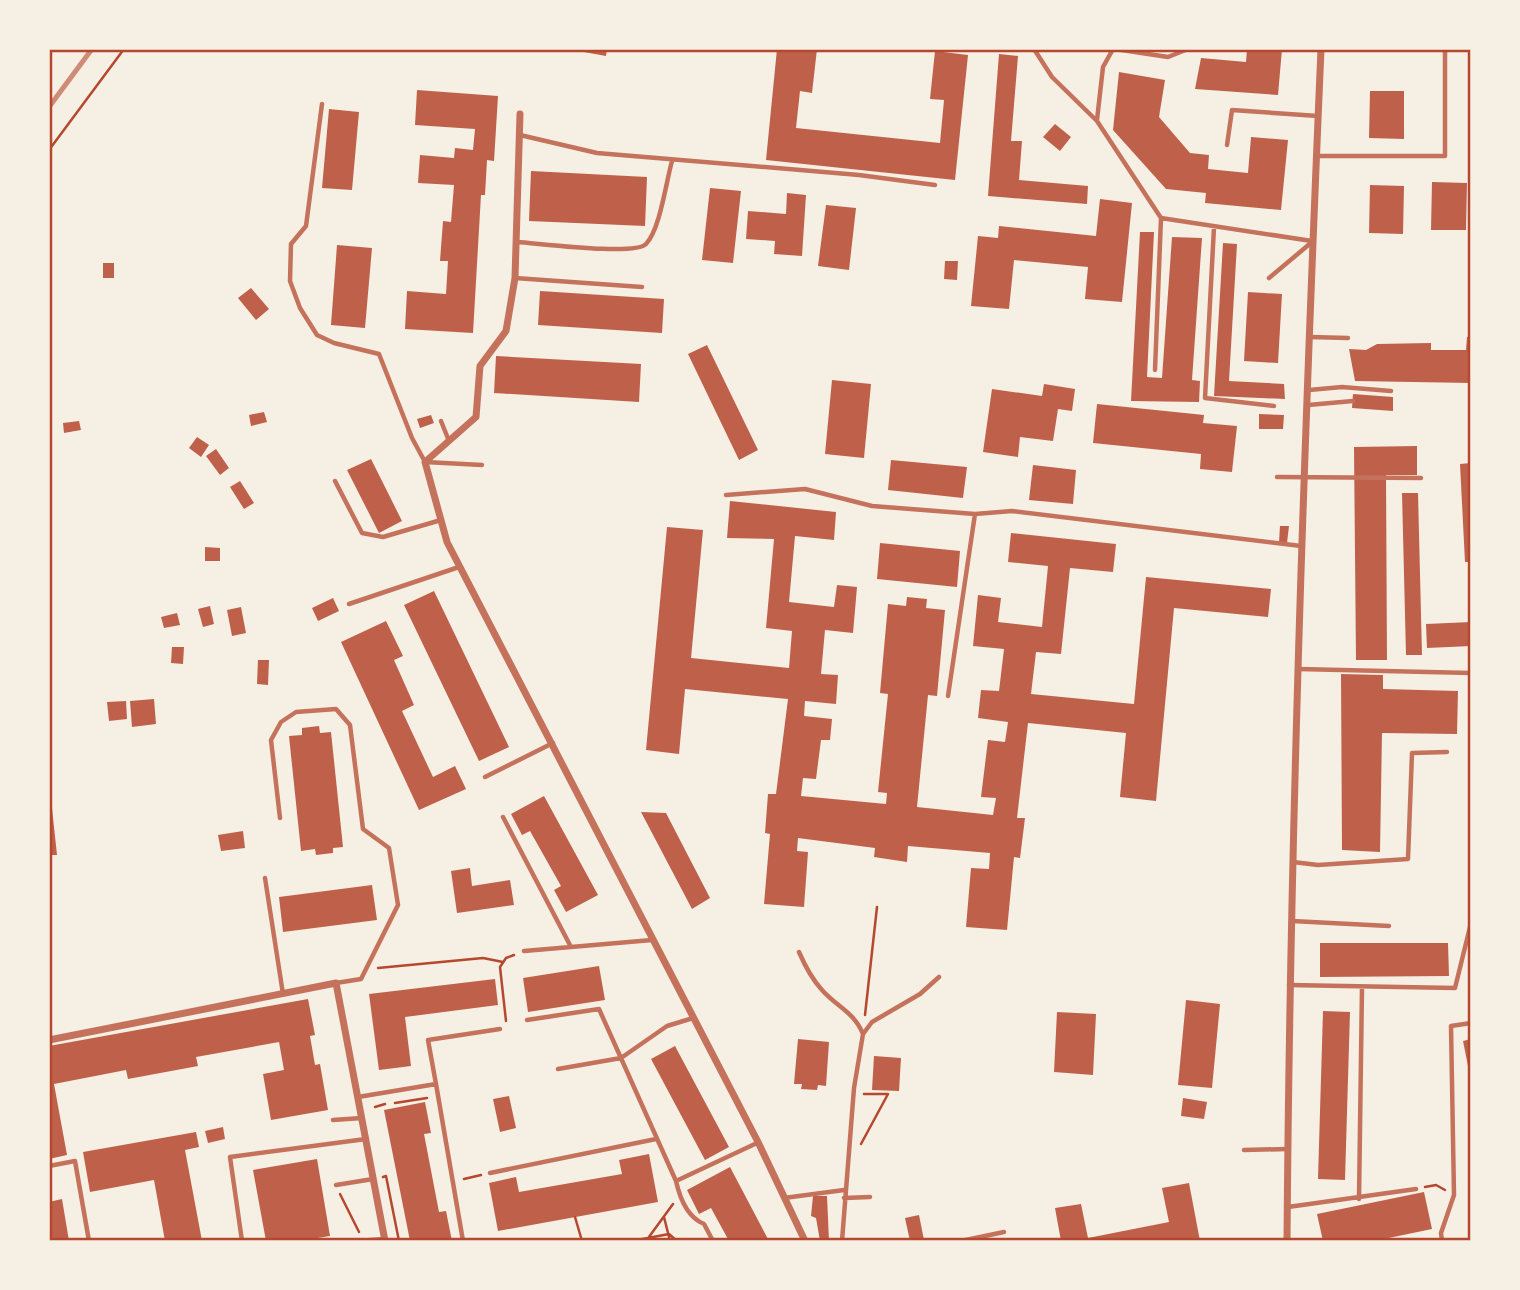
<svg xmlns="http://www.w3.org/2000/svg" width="1520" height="1290" font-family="Barlow,sans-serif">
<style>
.building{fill:#bf614a}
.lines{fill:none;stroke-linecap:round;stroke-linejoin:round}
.path{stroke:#b5482f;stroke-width:2.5}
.service{stroke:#c5725c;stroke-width:4.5}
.minor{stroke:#c5725c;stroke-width:7}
.rail{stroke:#cf8b77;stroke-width:5}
.neatline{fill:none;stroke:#b5482f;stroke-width:2.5}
</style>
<rect width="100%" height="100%" fill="#f6efe4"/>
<path class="building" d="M567 49H607L606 56Z
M777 49H817L812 93 800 91 796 128 940 143 944 100 930 99 935 51 968 55 955 180 766 160Z
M1247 49H1282L1278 95 1195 89 1201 58 1246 62Z
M999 54 1018 56 1011 141H1022L1019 180 1088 186 1087 204 988 196Z
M1119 72 1165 80 1159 117 1190 153 1209 155 1208 169 1248 173 1251 137 1288 140 1281 210 1205 203 1206 193 1166 189 1113 130Z
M417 90 498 96 494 161 487 160 485 195H481L473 333 405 329 407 291 446 294 448 261H440L443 221 451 222 454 185 418 183 420 155 454 158 455 148 473 150 475 129 415 125Z
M1370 91H1404V139L1369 138Z
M329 109 359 112 352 190 322 188Z
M1055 124 1071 137 1060 151 1043 137Z
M531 171 647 177 645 226 529 221Z
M1432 182 1467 183 1466 230H1431Z
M1370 185 1404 186 1403 234 1369 233Z
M710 188 741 191 733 263 702 260Z
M787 193 806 195 802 256 774 254 775 241 746 239 748 211 786 214Z
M1100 199 1132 203 1122 302 1085 299 1088 267 1014 260 1009 309 971 306 978 236 998 238 999 226 1096 236Z
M826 205 856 208 849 270 818 266Z
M1140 232H1154L1147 377 1162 378 1172 237 1202 238 1192 380 1200 381 1199 402 1131 401Z
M1223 243 1237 244 1229 381 1284 384 1285 399 1214 396Z
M337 245 372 248 365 328 331 325Z
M945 261H958L957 280 944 279Z
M103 263H114V278H103Z
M251 288 269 309 256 320 238 298Z
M540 291 664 299 662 333 538 325Z
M1248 292 1282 294 1278 363 1244 361Z
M1471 336V383L1355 381 1349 349 1366 350 1377 344 1431 343V350H1466L1467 337Z
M707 345 758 450 739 460 688 354Z
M496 356 641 364 639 402 494 393Z
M832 380 871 384 864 458 825 454Z
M1044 384 1075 389 1072 411 1058 409 1053 441 1020 437 1018 457 983 452 992 389 1042 396Z
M1353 394 1393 397V411L1352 408Z
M1097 404 1204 415 1203 423 1237 426 1232 472 1200 469 1201 454 1093 443Z
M264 412 267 422 251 426 249 415Z
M1259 414 1284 415 1283 429H1259Z
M431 415 434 423 420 428 417 419Z
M79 421 81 430 64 433 63 423Z
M197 437 209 445 201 457 189 448Z
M1417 446V475H1386L1387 660H1356L1354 447Z
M216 449 229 468 220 475 206 456Z
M371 459 402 521 379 533 347 470Z
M891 460 967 467 963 498 888 490Z
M1471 463V562H1465L1460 464Z
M1033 465 1076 470 1073 504 1029 500Z
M240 481 254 503 244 509 230 487Z
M1402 493H1418L1422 655H1406Z
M730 501 836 512 834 540 795 536 789 602 834 607 837 585 857 587 853 633 825 630 821 674 838 675 836 704 805 701 804 716 832 719 830 740H821L816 779 803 778 801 796 886 804 887 793 878 792 888 694 880 693 888 604 906 606 907 597 927 599 926 608 945 610 937 696 928 695 917 807 993 815 996 798 981 797 988 740 1005 742 1008 722 978 718 981 690 999 691 1004 649 973 646 978 595 1001 598 998 622 1042 627 1048 566 1008 562 1011 533 1116 544 1113 572 1070 568 1061 654 1036 652 1031 694 1134 704 1146 577 1271 589 1268 617 1174 608 1156 801 1120 797 1126 733 1028 723 1017 818H1025L1020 858 1014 857 1007 930 966 927 971 868 989 869 990 853 908 846 907 862 874 857 875 848 798 838 797 851 808 852 804 907 764 904 770 834 765 833 768 794H776L788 699 685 689 679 754 646 750 667 527 703 530 691 658 789 668 792 631 766 628 774 539 727 538Z
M1280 526H1289L1287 543 1279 542Z
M880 543 960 551 957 587 877 579Z
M205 547 220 548V561H205Z
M434 591 509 747 479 761 404 605Z
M333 598 339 611 318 621 312 608Z
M210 606 214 624 203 627 198 609Z
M241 607 246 633 232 636 227 610Z
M177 613 180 625 164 628 161 617Z
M386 621 403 656 394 660 414 705 402 711 433 777 455 766 466 789 419 810 341 642Z
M1471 622V646L1427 648 1426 624Z
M172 647H184L183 664 171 663Z
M258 660H269L268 685 257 684Z
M1341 674 1383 675V689L1458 691 1457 734 1382 733 1380 852 1342 850Z
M154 699 156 724 132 727 130 701Z
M126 701 127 719 109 721 107 702Z
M319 726 320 733 331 732 343 847 333 848V853L316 855 315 849 301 851 289 736 302 735V728Z
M49 780 57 855H49Z
M544 796 598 895 566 912 554 890 561 886 530 831 522 835 511 814Z
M641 812 666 813 710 898 692 909Z
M243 831 245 848 221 851 218 835Z
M470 868 472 886 510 880 514 905 457 913 451 871Z
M372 885 377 920 283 932 279 897Z
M1320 943H1448L1449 976 1320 977Z
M599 966 605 1000 528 1012 523 978Z
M495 979 498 1005 405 1017 411 1066 379 1070 369 994Z
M308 999 315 1035 310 1036 315 1065 320 1064 328 1110 271 1120 263 1074 284 1070 279 1042 196 1057 198 1066 128 1079 126 1070 54 1084 67 1155 49 1159V1046Z
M1186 1000 1220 1004 1212 1088 1178 1085Z
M1323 1011 1350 1012 1345 1180 1318 1179Z
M1057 1012 1096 1014 1093 1075 1054 1072Z
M798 1039 829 1042 826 1086 818 1085 817 1090 801 1089 802 1084H794Z
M1471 1039V1076H1470L1463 1041Z
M675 1046 729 1147 705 1160 651 1059Z
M874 1056 901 1058 899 1091 872 1090Z
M509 1096 516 1128 500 1132 493 1099Z
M1183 1098 1207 1102 1204 1119 1181 1116Z
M425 1102 431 1133 424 1134 439 1212 446 1211 452 1241H410L384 1110Z
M223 1127 225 1139 208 1143 205 1131Z
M196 1132 199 1147 185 1150 202 1241H165L154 1180 90 1192 83 1152Z
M649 1154 658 1202 498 1231 489 1183 516 1177 519 1192 622 1174 619 1160Z
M317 1159 330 1236 299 1241H266L253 1170Z
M730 1167 769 1241H729L711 1208 699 1214 687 1190Z
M1189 1183 1200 1241H1061L1055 1208 1081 1204 1088 1238 1169 1222 1162 1188Z
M1424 1192 1432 1229 1374 1241H1323L1317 1214Z
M813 1196H827L829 1241H820L816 1218 811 1216Z
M62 1199 69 1241H49V1202Z
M919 1215 924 1240 910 1241 905 1218Z"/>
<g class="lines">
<path class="path" d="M49 150 124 49
M378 968 483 958 503 962
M865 1015 877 907
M506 1021 500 967 506 958 514 955
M395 1103 427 1098
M375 1107 385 1104
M861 1144 888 1094H864
M383 1177 386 1176 399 1241
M464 1179 481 1175
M1425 1187 1436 1185 1445 1190
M340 1194 359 1232
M575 1217 582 1241
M664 1217 670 1241
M632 1241 669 1234 677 1241
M646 1241 673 1204"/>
<path class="service" d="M1034 49 1052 77 1097 121 1161 218 1312 241
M1115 49 1168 57 1188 49
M322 104 306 226 291 244 290 281 300 308 317 335 334 343 379 354 412 438 425 462 482 465
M1097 120 1103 67 1113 49
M520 135 597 153 859 175 935 185
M1227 145 1232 110 1318 116
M1317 156H1445V49
M1214 227 1205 398 1274 406
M517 242C537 243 635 256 646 244 660 230 666 182 672 161
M515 278 642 287
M1269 278 1312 242
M1310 337 1348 338
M1155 370 1161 218
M1309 390 1342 387 1391 391
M1308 405 1353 401
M441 421 449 441
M1277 477 1421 478
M335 481 362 533 383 537 441 520
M726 495 805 489 872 506 975 514 1012 511 1301 546
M349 604 459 567
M1298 669 1471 673
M948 696 975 514
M485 777 553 743
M503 817 571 947 652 940
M280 818 271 740 281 722 296 712 336 709 350 725 363 829 389 848 398 905 361 979 336 983
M1293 862 1318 865 1408 859 1412 753 1447 752
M265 878 283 994
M1292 921 1389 926
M524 951 571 947
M799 952C805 966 812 979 822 990 837 1007 854 1012 863 1034
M1289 985 1455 988 1471 923
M527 1020 599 1009 676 1181
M558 1069 621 1058 667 1026 693 1018
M436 1084 428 1040 500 1029
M358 1097 436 1084 463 1241
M333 1120 362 1118
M1244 1150 1287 1149
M49 1166 75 1161 89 1241
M490 1173 656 1139
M336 1185 373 1179
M784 1198 844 1190
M844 1198 870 1197
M1359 1199 1362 987
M1288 1207 1416 1189
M242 1241 230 1157 366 1139
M358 1241 384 1239
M713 1241 704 1224C687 1217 680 1199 676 1181L757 1143
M842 1241 854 1088 863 1034 872 1022 920 994 939 977
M961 1241 1004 1232
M1442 1241 1441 1233 1454 1195 1451 1026 1471 1023"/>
<path class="minor" d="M520 114 515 278 506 331 480 366 476 417 425 462 447 542 758 1142 805 1241
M49 1040 336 983 385 1241
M1287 1241C1290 843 1304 446 1321 49"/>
<path class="rail" d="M49 107 92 49"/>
</g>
<rect width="1520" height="1290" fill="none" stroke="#f6efe4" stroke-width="102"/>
<rect x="51" y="51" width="1418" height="1188" class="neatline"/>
</svg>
